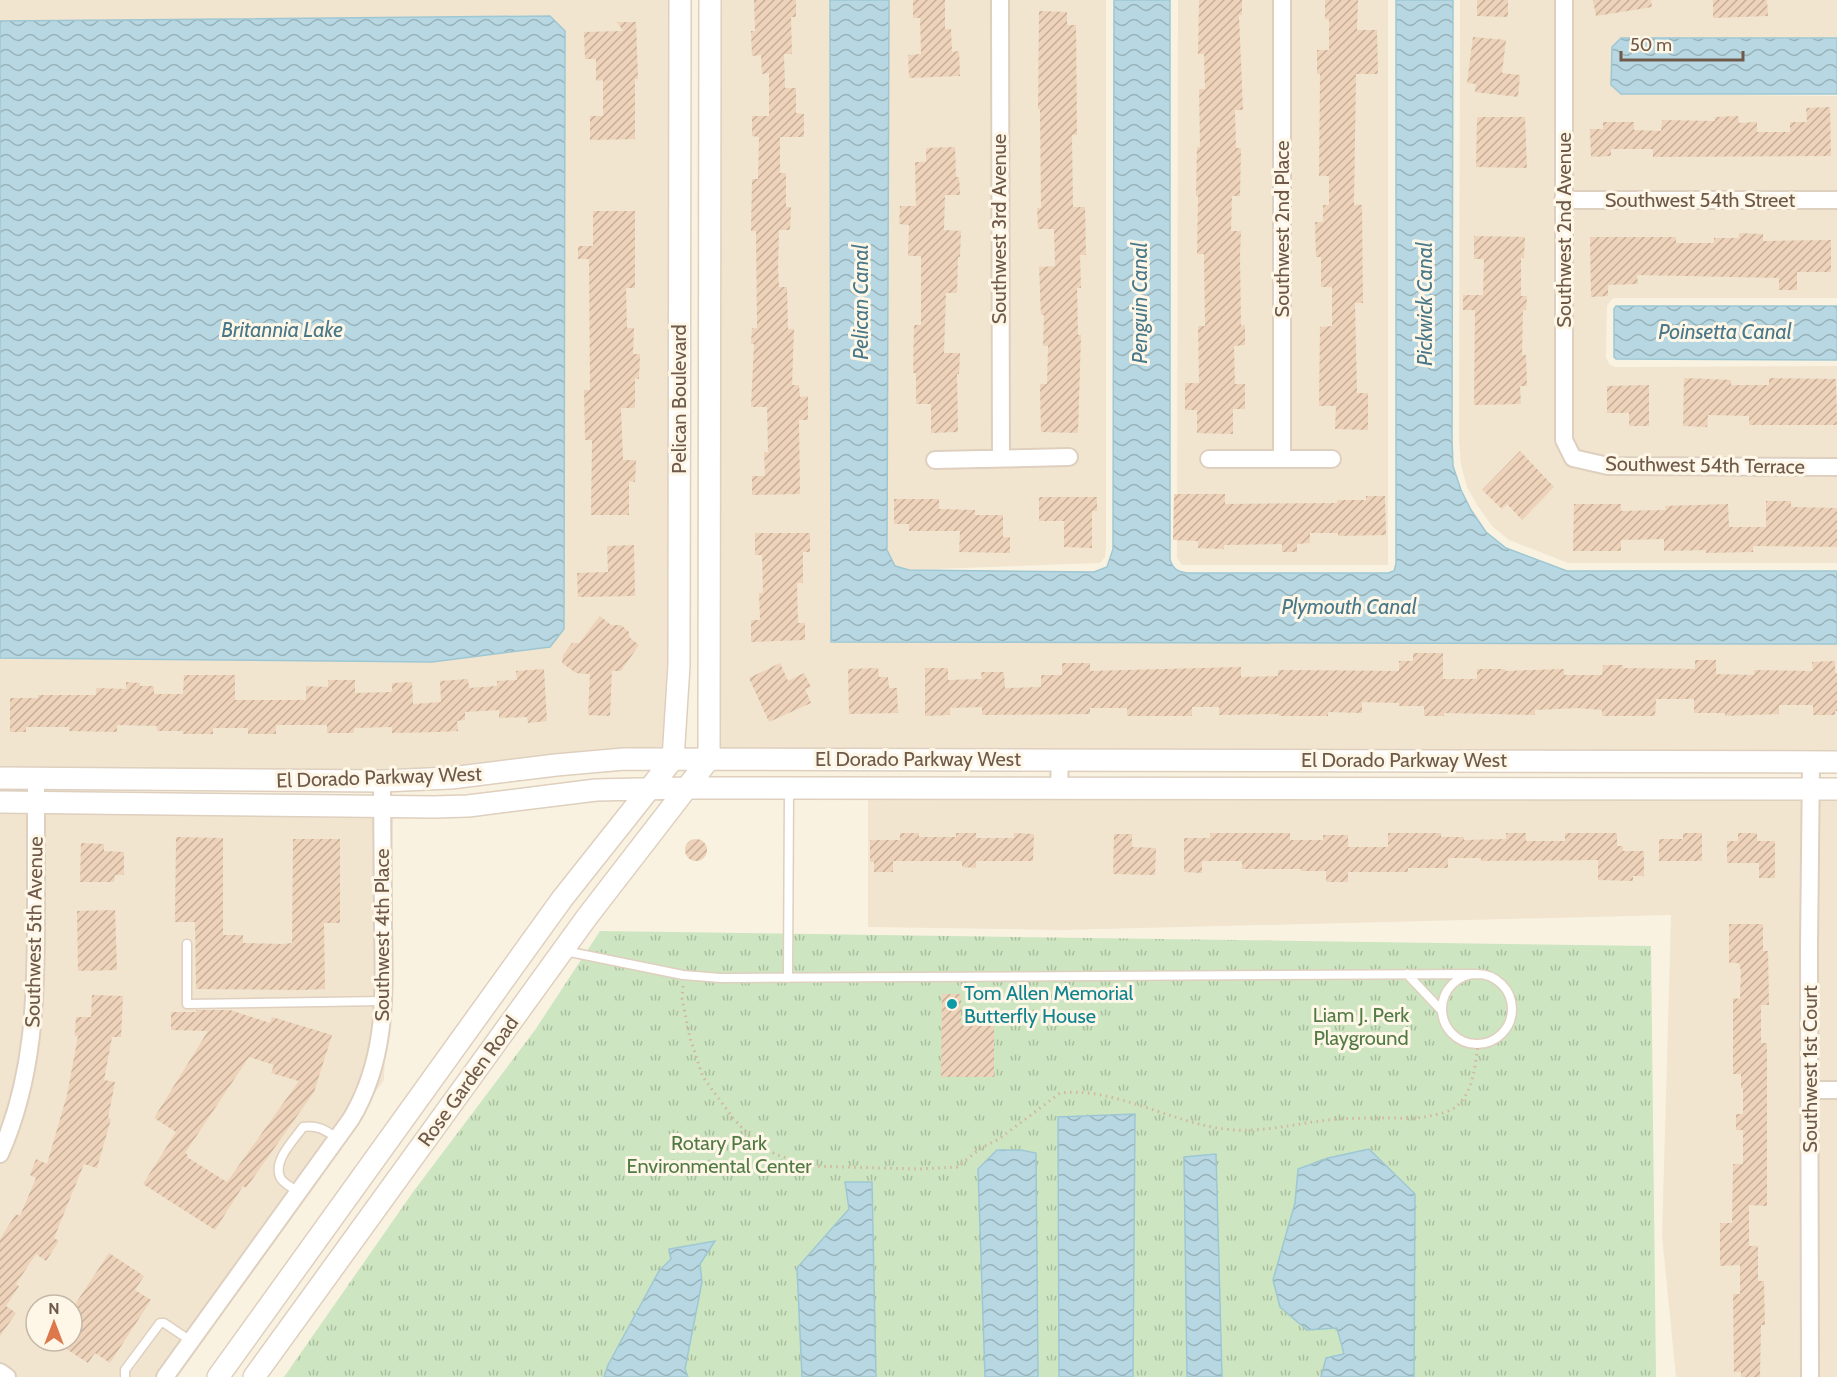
<svg xmlns="http://www.w3.org/2000/svg" width="1837" height="1377" font-family="Cabin,sans-serif">
<style>
.residential{fill:#f1e5d0;fill-rule:evenodd}
.park{fill:url(#park-tufts)}
.water{fill:url(#water-waves);stroke:#9ec7d3;stroke-width:1.5}
.building{fill:url(#building-hatch);fill-rule:evenodd}
.lines{fill:none;stroke-linecap:round;stroke-linejoin:round}
.service-casing{stroke:#decfbe;stroke-width:11}
.minor-casing{stroke:#decfbe;stroke-width:20}
.tertiary-casing{stroke:#decfbe;stroke-width:24}
.path{stroke:#d2b69e;stroke-width:3;stroke-dasharray:1.5 4.5;stroke-linecap:butt}
.service{stroke:#fff;stroke-width:8}
.minor{stroke:#fff;stroke-width:16}
.tertiary{stroke:#fff;stroke-width:21}
.culture-dot{fill:#0f9aa8;stroke:#fef6e6;stroke-width:2}
.labels{text-anchor:middle;stroke-width:6;stroke-linejoin:round;paint-order:stroke}
.street-label{font-size:20px;fill:#6f5a4a;stroke:#fef6e6}
.culture-label{font-size:20px;fill:#0d838f;stroke:#fef6e6;text-anchor:start}
.park-label{font-size:20px;fill:#517a45;stroke:#fef6e6}
.water-label{font-size:21px;font-style:italic;fill:#487889;stroke:#fef6e6}
</style>
<defs>
<pattern id="park-tufts" width="24" height="20" patternUnits="userSpaceOnUse" patternTransform="scale(1.5)"><rect width="24" height="20" fill="#cde6c1"/><path d="M3 7l-1-3M5 7V3M7 7l1-3M15 17l-1-3M17 17v-4M19 17l1-3" fill="none" stroke="#abbd9f"/></pattern>
<pattern id="water-waves" width="16" height="10" patternUnits="userSpaceOnUse" patternTransform="scale(1.5)"><rect width="16" height="10" fill="#b7d8e2"/><path d="M0 5q4-4 8 0t8 0" fill="none" stroke="#99b2b9"/></pattern>
<pattern id="building-hatch" width="6" height="6" patternUnits="userSpaceOnUse" patternTransform="scale(1.5)"><rect width="6" height="6" fill="#eed3ba"/><path d="M-1 1l2-2M0 6l6-6M5 7l2-2" fill="none" stroke="#c5ae99"/></pattern>
</defs>
<rect width="100%" height="100%" fill="#faf2e1"/>
<path class="residential" d="M0 0H671L673 759 451 778H0V658L432 662 550 647 564 629 565 31 550 16 0 21Z
M718 0H830L831 642 1837 644V752L718 750Z
M888 0H1106V548L1105 557 1100 563 909 570 895 566 888 556Z
M1178 0H1388V565H1182L1177 558Z
M1460 0H1837V38H1621L1612 47 1611 85 1621 94 1837 96V298H1616L1612 299 1607 306 1606 357 1610 365 1616 367 1837 366V563H1568L1509 540 1492 526 1477 505 1467 487 1461 465 1459 440Z
M868 798H1837V1377H1676L1662 1236 1671 915 1063 930 868 927Z
M0 811 393 816 384 1080 249 1269 167 1377H0ZM36 1305H72V1341H36Z"/>
<path class="park" d="M600 931 1651 946 1656 1377H284L413 1192 535 1030Z"/>
<path class="water" d="M830 0H889L887 550 895 566 909 570 1094 572 1107 567 1113 549 1114 0H1170V560C1174 570 1178 572 1188 573H1388L1394 571 1396 564V0H1453L1452 440 1453 466 1461 490 1471 510 1486 532 1506 548 1567 571H1837V644L831 642Z
M550 16 565 31 564 629 550 647 432 662 0 658V21Z
M1621 38H1837V94H1621L1611 85 1612 47Z
M1616 306H1837V360L1616 359 1614 357V309Z
M1135 1114 1133 1377H1059L1058 1117Z
M1369 1149 1415 1194 1414 1377H1321L1326 1358 1344 1354 1337 1328 1307 1330 1280 1307 1273 1280 1295 1203 1298 1169 1328 1158Z
M997 1150H1021L1036 1153 1038 1377H985L978 1169Z
M1216 1154 1222 1377H1187L1184 1157Z
M845 1182H872L876 1377H802L797 1268 849 1209Z
M715 1241 700 1264 702 1282 685 1369 688 1377H604L608 1365 659 1271 671 1259 669 1249Z"/>
<path class="building" d="M754 0H796V17H791L792 54H784L785 88H796V113L804 114V137H780V173H786V207H791L790 230H779L778 268 779 287H787L788 329H794L792 385H799L800 397 808 396V420H799L800 494 752 495V476H765L764 452H768L767 407H751L754 344H751L752 328H757L756 231H751L752 179H758L759 137 752 136V116H769V73L762 74 761 55 752 56 751 31H755Z
M913 0H945V29H951L952 52 959 51 960 76 909 78 908 55 921 54 920 18H913Z
M1199 0H1242V15H1239L1243 110H1235L1236 148H1241L1240 196H1232L1231 231H1241L1240 255 1241 326 1245 325V345L1234 346 1235 384H1245V409H1233V434L1197 433V410H1185V383H1199L1198 326H1205L1204 254H1197L1198 196H1196L1197 147H1200L1199 89H1205L1204 54H1198Z
M1325 0H1358L1357 30H1377L1378 74H1356L1354 205H1362L1363 303H1355L1357 393H1368V430L1335 429 1336 406H1319L1320 327 1332 326V287H1321V257H1316L1315 222H1323V205H1329V176H1319L1320 74H1317V50H1329V19H1325Z
M1477 0H1508V17L1477 16Z
M1593 0H1651L1652 7 1596 16Z
M1713 0H1767L1768 16 1713 18Z
M1039 11 1067 12V25H1076L1077 135H1072L1073 207H1085L1086 255H1080L1081 288H1077L1078 335H1081L1078 433 1041 432 1040 384H1047L1048 346H1043L1044 315H1041L1039 267 1055 266 1054 229H1038L1037 208H1041L1040 109H1038Z
M617 22H636L638 79H635V139L590 140V116H603V80L596 81V59H585L584 32 623 31Z
M1473 37 1506 40 1502 73 1520 75 1518 97 1475 92 1476 84 1467 83Z
M1830 107 1831 156 1653 157V149H1611V156L1591 157 1590 129H1603V122H1634V130L1661 131 1662 120 1715 121V117L1738 116 1739 123 1757 122V132H1790V122H1807L1806 108Z
M1477 117H1525L1527 168 1476 167Z
M955 147 956 177H959L960 195H945L944 230 961 231 960 257H958L957 293H946L944 353H960L959 374H957L958 432 931 433V404H916V373H913L914 325H921V256H908L909 225 899 224 900 206H916L915 162H926V148Z
M593 211H635V288H626L627 328H634L633 354H640L639 379 635 378V408H621L623 460H636L635 482 629 481V515H591L592 440H585L584 390H590L589 259H578V246H593Z
M1739 233 1763 234V241L1831 240V272H1797V290H1779V278L1637 275 1638 284 1608 285V296L1591 297 1590 237H1676V243H1714V238H1739Z
M1474 236 1525 237 1524 258H1521V296H1527L1526 310H1523L1522 355H1526L1527 386H1520L1521 404 1474 405 1475 310H1463V295H1483L1484 259H1474Z
M1684 378 1731 380V385H1769V378L1836 379 1837 425H1749V416L1708 415 1707 427 1683 426Z
M1649 385V426H1629V413H1607V386Z
M1520 451 1554 487 1522 520 1507 504 1502 509 1482 490Z
M1174 494H1225V504L1337 503V500H1366V496H1385L1386 535 1338 536V533H1310V543L1297 544V552H1282V544L1224 545V549L1198 548V541L1173 540Z
M1039 497H1097V511H1092V548L1064 547V521H1039Z
M894 499H939V509L975 510V515H1003V537H1010V553L959 552 960 531H909V524H894Z
M1766 501H1791V507L1837 508V547L1753 546V552L1706 553V550L1664 551V539L1621 540V551H1573L1574 504H1621V511L1666 510 1665 506 1728 504 1729 527H1766Z
M755 533H810V552H803V583H797L798 623H805V640L751 642V620H760L759 593H763L762 555H755Z
M634 545 635 596 578 597 577 573 608 572 607 546Z
M600 616 611 625H621L629 632V637L639 645 621 671H612L610 716 588 715 590 674 576 673 562 663 563 655 572 643H579Z
M1413 653H1443V679H1477V669H1505V671L1564 669V675H1602L1603 665H1623V668L1695 669V660H1716V674L1754 675V670L1813 671 1812 662 1835 661V673H1837V711H1835V715H1813V705H1779V714L1725 716V713H1694V699H1656L1655 716H1602V710L1577 708 1535 710V715L1444 713V716H1424V706H1399V703L1362 702V713L1328 712V716H1279V714L1219 715V707H1192V716H1127V708H1090V714L982 715V707L950 708V715L925 716V668H948V680L982 679 981 672H1004L1005 688 1041 687V675H1062V663H1090V671L1241 667V677L1278 676V670L1399 671V661H1413Z
M780 663 788 681 804 673 811 687 805 689 811 703 769 722 749 678Z
M878 668 879 677H888L889 688H897L898 713 849 714 848 669Z
M544 669 547 721 528 723 527 717 499 718V710L465 712V720L457 721 458 731 438 732 392 733V727L354 728V733H327V725H276V734H248V728H213V734H183V731H157V726L117 725V732L69 731V727H26V732H10V698H38V695H96V688L126 689V682L140 683V686H154V694H183L184 675H235V700H306V686L328 687V680H355V693L392 692V683L412 682 413 704 441 702 440 681 468 679 469 688 497 686V681L517 680 516 671Z
M900 833H919V837H956V833H976V838H1014V833L1034 834 1033 861H976V868L962 867V861H893V872H874V862H870V840H900Z
M1210 833H1290V840H1323V835H1348V847H1388V833H1441V837H1464V840L1506 839V833H1526V841H1565V833H1617V846H1623V851H1644V876H1633V881L1598 880V860L1481 861V858H1448V868H1408V872H1348V882H1326V871H1301V869H1242V861H1202V873L1184 872V838H1210Z
M1683 833H1702V861H1659V839H1683Z
M1738 833H1757V841H1775V878H1759V863H1727V841H1738Z
M1114 834H1132V847L1156 848 1155 875 1113 874Z
M176 837 223 838V935H243V943L282 944 292 943 293 839H340V923H324L325 989 302 990 196 989 195 922H175Z
M685 850a11 11 0 1 1 22 0a11 11 0 1 1-22 0Z
M81 843 104 844V851L124 852V875H115L114 882H80Z
M115 910 117 970 78 971 77 911Z
M1729 924H1763V951H1768L1769 1005H1761V1043H1767V1206L1749 1205V1246H1758V1281H1764L1765 1325H1761L1760 1377H1741V1372H1734L1733 1294H1740V1265L1720 1266V1223H1732L1733 1164H1743V1130H1736V1114H1743V1088H1741V1074H1733V998L1740 999 1741 971 1739 963H1729Z
M942 994H961V1024H994V1077H941Z
M92 995 123 996 121 1037H112L104 1080 115 1082 108 1118 111 1119 97 1168 84 1164 54 1238 59 1241 46 1261 36 1254 16 1284 19 1286 6 1306 16 1313 0 1336V1239L16 1214 20 1216 36 1178 30 1175 36 1159 47 1164 67 1095 78 1036H75L76 1017H91Z
M196 1010H230L270 1023 272 1017 332 1035 314 1092 246 1188 243 1186 215 1230 143 1184 176 1132 154 1118 208 1031 171 1030V1012H196ZM249 1057 274 1065 271 1073 299 1081 227 1182 187 1157 188 1155 185 1153Z
M109 1253 144 1276 135 1290 151 1300 110 1363 95 1353 88 1363 54 1341H72V1309Z"/>
<g class="lines">
<defs>
<path id="service" d="M187 944V1004L384 1001
M565 951 683 975 721 978 1477 974
M1442 1009a35 35 0 1 1 70 0a35 35 0 1 1-70 0Z
M1407 974 1441 1010
M788 978 789 789
M298 1192C293 1188 282 1183 280 1177 273 1160 294 1140 303 1127 318 1125 325 1130 337 1138
M125 1377V1370L160 1323H164L191 1341"/>
<path id="minor" d="M1000 0 1001 458
M1282 0V459
M1564 0V440L1573 458 1608 466 1837 467
M1563 200H1837
M1209 459H1332
M935 460 1069 457
M1059 789 1060 759
M1811 1090H1837
M0 1154C34 1078 36 998 36 916 36 870 36 824 36 778
M0 1372 7 1377
M165 1377 351 1119C388 1057 384 993 383 923 383 876 382 828 382 781
M1810 1377 1809 946 1811 762"/>
<path id="tertiary" d="M0 778 382 781 451 778 556 765 624 759 1837 762
M0 802 433 807 468 806 596 790 686 788 1837 789
M218 1377 562 899 673 759 679 665 680 0
M254 1377 587 917 709 759 710 0"/>
</defs>
<use href="#service" class="service-casing"/>
<use href="#minor" class="minor-casing"/>
<use href="#tertiary" class="tertiary-casing"/>
<path class="path" d="M683 986 682 998 690 1038 703 1077 733 1118 755 1142 775 1154 809 1166 919 1169 957 1167 981 1148 999 1139 1060 1093C1110 1086 1174 1123 1224 1129 1262 1134 1300 1122 1338 1119 1356 1118 1374 1118 1392 1118 1403 1118 1414 1119 1424 1117 1435 1115 1451 1112 1458 1105 1474 1089 1475 1065 1478 1045"/>
<use href="#service" class="service"/>
<use href="#minor" class="minor"/>
<use href="#tertiary" class="tertiary"/>
</g>
<circle class="culture-dot" cx="952" cy="1004" r="6"/>
<g class="labels">
<g class="street-label">
<text x="1700" y="207">Southwest 54th Street</text>
<text transform="translate(999 229) rotate(-90)" y="7">Southwest 3rd Avenue</text>
<text transform="translate(1282 229) rotate(-90)" y="7">Southwest 2nd Place</text>
<text transform="translate(1564 230) rotate(-90)" y="7">Southwest 2nd Avenue</text>
<text transform="translate(679 399) rotate(-90)" y="7">Pelican Boulevard</text>
<text transform="translate(1705 465) rotate(1)" y="7">Southwest 54th Terrace</text>
<text x="918" y="766">El Dorado Parkway West</text>
<text x="1404" y="767">El Dorado Parkway West</text>
<text transform="translate(379 777) rotate(-2)" y="7">El Dorado Parkway West</text>
<text transform="translate(34 932) rotate(-89)" y="7">Southwest 5th Avenue</text>
<text transform="translate(382 935) rotate(-90)" y="7">Southwest 4th Place</text>
<text transform="translate(1810 1069) rotate(-90)" y="7">Southwest 1st Court</text>
<text transform="translate(468 1081) rotate(-54)" y="7">Rose Garden Road</text>
</g>
<g class="culture-label">
<text x="964" y="1000">Tom Allen Memorial<tspan x="964" dy="23">Butterfly House</tspan></text>
</g>
<g class="park-label">
<text x="1361" y="1022">Liam J. Perk<tspan x="1361" dy="23">Playground</tspan></text>
<text x="719" y="1150">Rotary Park<tspan x="719" dy="23">Environmental Center</tspan></text>
</g>
<g class="water-label">
<text transform="translate(861 302) rotate(-90)" y="7">Pelican Canal</text>
<text transform="translate(1140 303) rotate(-90)" y="7">Penguin Canal</text>
<text transform="translate(1425 304) rotate(-90)" y="7">Pickwick Canal</text>
<text x="282" y="337">Britannia Lake</text>
<text x="1725" y="339">Poinsetta Canal</text>
<text x="1349" y="614">Plymouth Canal</text>
</g>
</g>
<g transform="translate(54 1323)"><circle r="28" fill="#fef6e6" stroke="#c5b8a8" stroke-width="1.5"/>
<path d="M0-4.5L10 22L0 15L-10 22Z" fill="#dd784d"/>
<text y="-9" font-size="16" font-weight="bold" text-anchor="middle" fill="#6f5a4a">N</text>
</g>
<path d="M1621 51v9h122v-9" fill="none" stroke="#6f5a4a" stroke-width="3"/>
<text x="1630" y="51" font-size="18" fill="#6f5a4a" stroke="#fef6e6" stroke-width="4.5" paint-order="stroke">50 m</text>
</svg>
